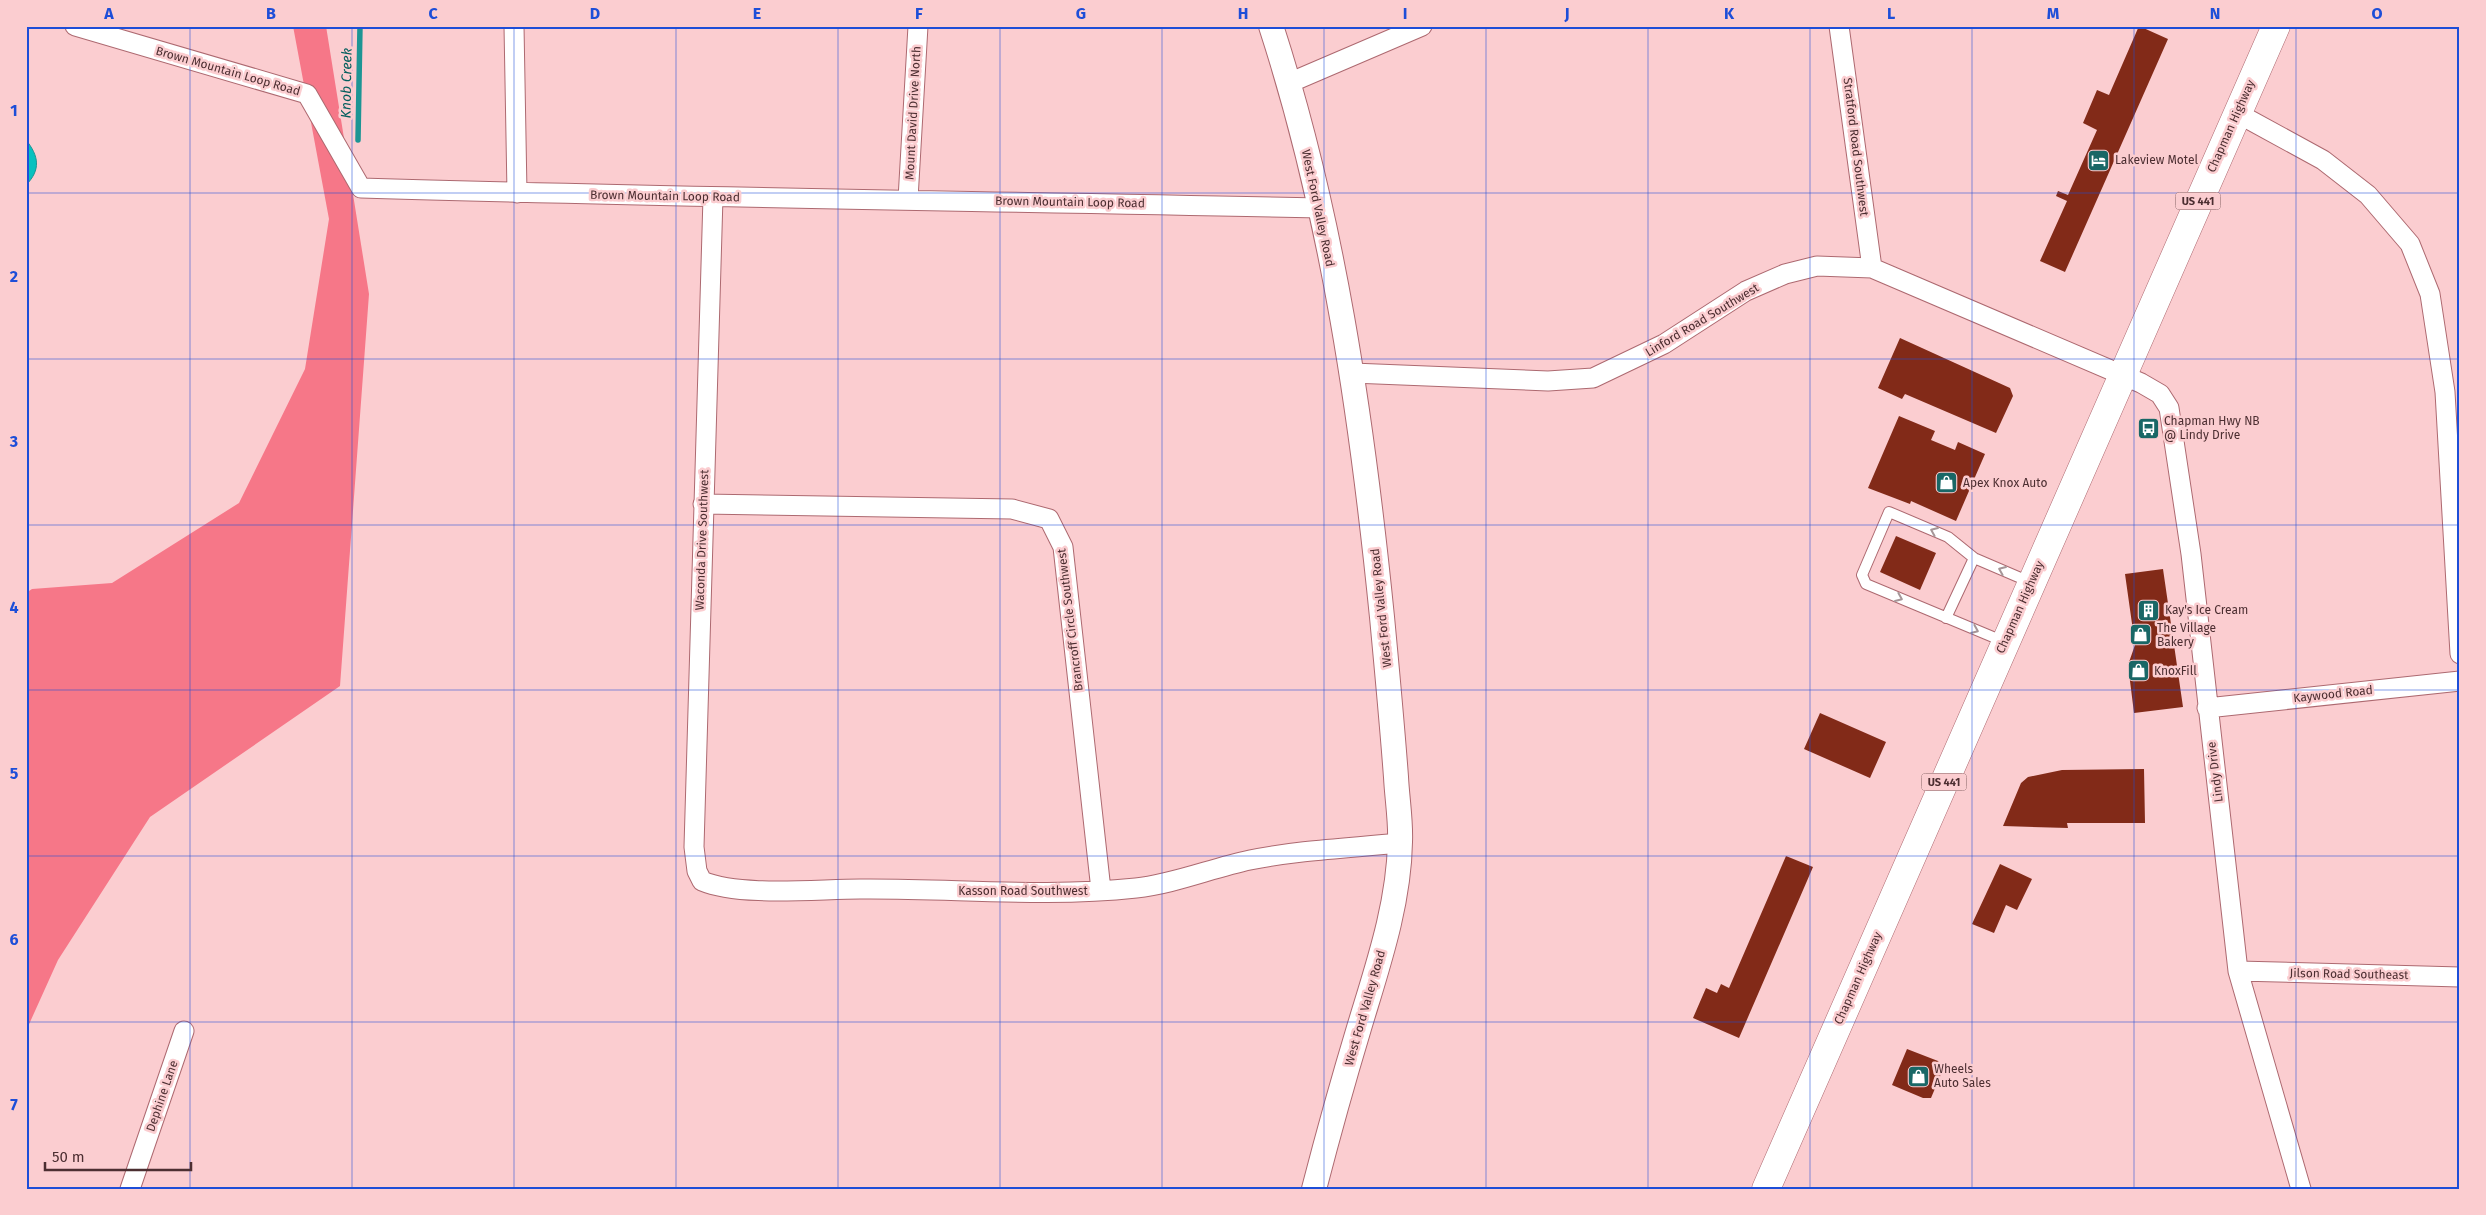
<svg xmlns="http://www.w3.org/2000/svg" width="2486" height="1215" font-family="'Fira Sans',sans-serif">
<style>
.forest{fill:#f67788}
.water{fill:#08c1bf;stroke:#1c9594}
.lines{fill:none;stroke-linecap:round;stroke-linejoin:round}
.stream{stroke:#1c9594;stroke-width:5.5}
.building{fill:#822a18}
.service-casing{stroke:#ad6970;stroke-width:12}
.minor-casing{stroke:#ad6970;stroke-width:21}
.tertiary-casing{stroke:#ad6970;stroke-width:26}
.trunk-casing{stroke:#ad6970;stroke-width:29}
.service{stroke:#fff;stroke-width:10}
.minor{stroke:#fff;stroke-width:19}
.tertiary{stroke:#fff;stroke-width:24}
.trunk{stroke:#fff;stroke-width:28}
.oneway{stroke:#a69698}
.grid{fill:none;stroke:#1d4ed8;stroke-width:1;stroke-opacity:0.55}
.labels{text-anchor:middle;stroke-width:5;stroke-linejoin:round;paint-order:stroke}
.shield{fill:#fbcdd0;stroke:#805e61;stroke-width:1}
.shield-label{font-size:11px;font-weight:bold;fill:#4c2e31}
.street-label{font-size:12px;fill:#4c2e31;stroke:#fbcdd0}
.poi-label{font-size:12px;fill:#4c2e31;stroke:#fbcdd0;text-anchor:start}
.water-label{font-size:14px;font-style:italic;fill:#045f5e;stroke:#fbcdd0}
.neatline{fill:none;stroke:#1d4ed8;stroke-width:2}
.grid-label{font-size:16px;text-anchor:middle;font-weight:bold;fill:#1d4ed8}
</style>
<rect width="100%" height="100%" fill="#fbcdd0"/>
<path class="forest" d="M293 26H326L369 294 340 686 150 817 58 960 26 1031V593L32 589 112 583 239 503 305 369 329 219Z"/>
<path class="water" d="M26 140C39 156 41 170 26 185Z"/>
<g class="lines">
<path class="stream" d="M358 140 360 26"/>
</g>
<path class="building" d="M2139 26 2168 39 2065 272 2040 261 2067 201 2056 196 2058 191 2068 195 2097 130 2083 123 2097 90 2109 95Z
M1900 338 2010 388 2013 396 1996 433 1905 394 1902 399 1878 388Z
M1899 416 1935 431 1931 440 1955 450 1958 442 1985 454 1956 521 1911 501 1910 504 1868 488Z
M1896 536 1936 553 1920 590 1880 572Z
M2163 569 2183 707 2134 713 2128 665 2135 645 2125 574Z
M1820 713 1886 742 1870 778 1804 749Z
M2144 769 2145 823H2067L2068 828 2003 826 2021 783 2028 777 2062 770Z
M1786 856 1813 867 1739 1038 1693 1018 1706 988 1717 993 1721 984 1729 988Z
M2000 864 2032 879 2017 910 2006 905 1994 933 1972 924Z
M1907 1049 1938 1061 1944 1067 1931 1098H1923L1892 1085Z"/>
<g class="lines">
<defs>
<path id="service" d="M1946 618 1974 558
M2005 642 1866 584 1862 575 1889 512 1948 537 1974 558 2030 582"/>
<path id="minor" d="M75 26 307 94 361 188C681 198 1000 201 1320 208
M514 26 517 193
M1839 26 1872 268
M1289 83 1422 26
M2237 113 2323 160 2368 195 2410 244 2430 294 2445 392 2460 654
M713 197 694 847 697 871 702 881C740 897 816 889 860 889 952 888 1044 898 1136 888 1174 884 1212 868 1250 860 1299 850 1350 848 1400 843
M908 199 918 26
M1352 373 1548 381 1593 378 1664 344 1746 291 1785 274 1817 266 1872 268 2141 383 2160 394 2169 408 2191 554 2238 971 2301 1189
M703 504 1012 509 1049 519 1063 547 1101 890
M2207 708 2460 681
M2238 971 2460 977
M130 1189 184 1031"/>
<path id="tertiary" d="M1271 26C1333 217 1362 418 1382 617 1387 670 1392 723 1396 777 1397 798 1401 821 1400 842 1399 905 1377 968 1359 1028 1343 1081 1328 1135 1314 1189"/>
<path id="trunk" d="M1766 1189 2276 26"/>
</defs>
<use href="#service" class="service-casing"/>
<use href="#minor" class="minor-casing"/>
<use href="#tertiary" class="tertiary-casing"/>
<use href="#trunk" class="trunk-casing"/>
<use href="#service" class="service"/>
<use href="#minor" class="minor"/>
<use href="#tertiary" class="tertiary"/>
<use href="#trunk" class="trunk"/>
</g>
<defs><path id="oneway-chevron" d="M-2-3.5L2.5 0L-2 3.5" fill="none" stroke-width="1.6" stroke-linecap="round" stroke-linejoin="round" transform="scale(1.25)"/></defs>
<g class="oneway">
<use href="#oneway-chevron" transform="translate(1934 531) rotate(-157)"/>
<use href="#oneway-chevron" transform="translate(2002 570) rotate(-157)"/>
<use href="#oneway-chevron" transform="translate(1899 598) rotate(23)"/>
<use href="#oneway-chevron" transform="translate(1975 630) rotate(23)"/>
</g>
<path class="grid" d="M190 26V1189M352 26V1189M514 26V1189M676 26V1189M838 26V1189M1000 26V1189M1162 26V1189M1324 26V1189M1486 26V1189M1648 26V1189M1810 26V1189M1972 26V1189M2134 26V1189M2296 26V1189M26 193H2460M26 359H2460M26 525H2460M26 690H2460M26 856H2460M26 1022H2460"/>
<defs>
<symbol id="hotel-square" viewBox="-11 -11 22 22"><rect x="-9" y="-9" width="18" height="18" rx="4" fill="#196766" stroke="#fbcdd0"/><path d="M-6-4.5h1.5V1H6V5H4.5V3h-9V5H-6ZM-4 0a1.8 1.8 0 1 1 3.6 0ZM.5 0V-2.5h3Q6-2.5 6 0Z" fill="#fff"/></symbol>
<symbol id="bus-square" viewBox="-11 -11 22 22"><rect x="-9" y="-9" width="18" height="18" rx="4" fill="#196766" stroke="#fbcdd0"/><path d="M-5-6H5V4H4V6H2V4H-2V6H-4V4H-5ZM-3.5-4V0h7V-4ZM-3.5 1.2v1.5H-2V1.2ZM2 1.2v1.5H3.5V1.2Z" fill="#fff"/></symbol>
<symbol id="shop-square" viewBox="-11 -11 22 22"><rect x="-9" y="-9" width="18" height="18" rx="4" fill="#196766" stroke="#fbcdd0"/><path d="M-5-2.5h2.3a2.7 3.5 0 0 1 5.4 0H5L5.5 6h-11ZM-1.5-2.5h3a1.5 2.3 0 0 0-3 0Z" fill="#fff"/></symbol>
<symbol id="building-square" viewBox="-11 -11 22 22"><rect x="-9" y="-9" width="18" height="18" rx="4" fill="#196766" stroke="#fbcdd0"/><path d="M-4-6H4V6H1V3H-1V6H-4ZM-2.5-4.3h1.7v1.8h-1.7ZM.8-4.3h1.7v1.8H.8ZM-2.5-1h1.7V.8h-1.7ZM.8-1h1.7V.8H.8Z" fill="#fff"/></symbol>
</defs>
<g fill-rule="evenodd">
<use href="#hotel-square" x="2086" y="148" width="25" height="25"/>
<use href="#bus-square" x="2136" y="416" width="25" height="25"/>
<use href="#shop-square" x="1934" y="470" width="25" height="25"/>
<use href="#building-square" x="2136" y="598" width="25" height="25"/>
<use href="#shop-square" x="2128" y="622" width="25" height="25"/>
<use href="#shop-square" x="2126" y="658" width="25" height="25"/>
<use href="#shop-square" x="1906" y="1064" width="25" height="25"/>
</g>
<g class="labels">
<g class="shield">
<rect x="2175.5" y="192.5" width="45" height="17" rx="4"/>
<rect x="1921.5" y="773.5" width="45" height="17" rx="4"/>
</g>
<g class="shield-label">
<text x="2198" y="205">US 441</text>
<text x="1944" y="786">US 441</text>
</g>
<g class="street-label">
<text transform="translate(228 71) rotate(16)" y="4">Brown Mountain Loop Road</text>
<text transform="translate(913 113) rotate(-87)" y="4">Mount David Drive North</text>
<text transform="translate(2231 126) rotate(-66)" y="4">Chapman Highway</text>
<text transform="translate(1856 147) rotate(83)" y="4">Stratford Road Southwest</text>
<text transform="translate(665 196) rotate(1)" y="4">Brown Mountain Loop Road</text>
<text transform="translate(1070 202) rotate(1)" y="4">Brown Mountain Loop Road</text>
<text transform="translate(1318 208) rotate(78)" y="4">West Ford Valley Road</text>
<text transform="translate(1702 320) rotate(-31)" y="4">Linford Road Southwest</text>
<text transform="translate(702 540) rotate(-88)" y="4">Waconda Drive Southwest</text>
<text transform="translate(2020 607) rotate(-66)" y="4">Chapman Highway</text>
<text transform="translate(1381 608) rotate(-96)" y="4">West Ford Valley Road</text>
<text transform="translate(1070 620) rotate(-97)" y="4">Brancroff Circle Southwest</text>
<text transform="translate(2333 694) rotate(-6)" y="4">Kaywood Road</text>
<text transform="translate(2215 772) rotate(-97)" y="4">Lindy Drive</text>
<text x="1023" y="895">Kasson Road Southwest</text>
<text transform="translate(2349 974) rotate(1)" y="4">Jilson Road Southeast</text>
<text transform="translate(1858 978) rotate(-66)" y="4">Chapman Highway</text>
<text transform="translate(1365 1008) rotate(-74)" y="4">West Ford Valley Road</text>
<text transform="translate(162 1096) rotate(-71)" y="4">Dephine Lane</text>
</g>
<g class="poi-label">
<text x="2115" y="164">Lakeview Motel</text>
<text x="2164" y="425">Chapman Hwy NB<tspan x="2164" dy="14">@ Lindy Drive</tspan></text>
<text x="1963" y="487">Apex Knox Auto</text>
<text x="2165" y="614">Kay's Ice Cream</text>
<text x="2157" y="632">The Village<tspan x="2157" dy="14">Bakery</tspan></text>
<text x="2154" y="675">KnoxFill</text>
<text x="1934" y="1073">Wheels<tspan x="1934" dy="14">Auto Sales</tspan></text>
</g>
<g class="water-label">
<text transform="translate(346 83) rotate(-89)" y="5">Knob Creek</text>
</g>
</g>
<rect width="2486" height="1215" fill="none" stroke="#fbcdd0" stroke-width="55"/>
<path d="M45 1162v8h146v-8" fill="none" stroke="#4c2e31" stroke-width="2.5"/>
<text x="52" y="1162" font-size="15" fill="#4c2e31" stroke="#fbcdd0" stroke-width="4" paint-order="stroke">50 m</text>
<rect x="28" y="28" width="2430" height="1160" class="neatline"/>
<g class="grid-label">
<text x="109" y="19">A</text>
<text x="271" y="19">B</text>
<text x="433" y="19">C</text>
<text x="595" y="19">D</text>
<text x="757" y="19">E</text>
<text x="919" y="19">F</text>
<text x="1081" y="19">G</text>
<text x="1243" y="19">H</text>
<text x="1405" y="19">I</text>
<text x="1567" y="19">J</text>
<text x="1729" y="19">K</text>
<text x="1891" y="19">L</text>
<text x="2053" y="19">M</text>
<text x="2215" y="19">N</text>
<text x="2377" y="19">O</text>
<text x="14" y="116">1</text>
<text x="14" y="282">2</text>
<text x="14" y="447">3</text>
<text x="14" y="613">4</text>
<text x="14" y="779">5</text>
<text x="14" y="945">6</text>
<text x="14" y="1110">7</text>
</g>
</svg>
